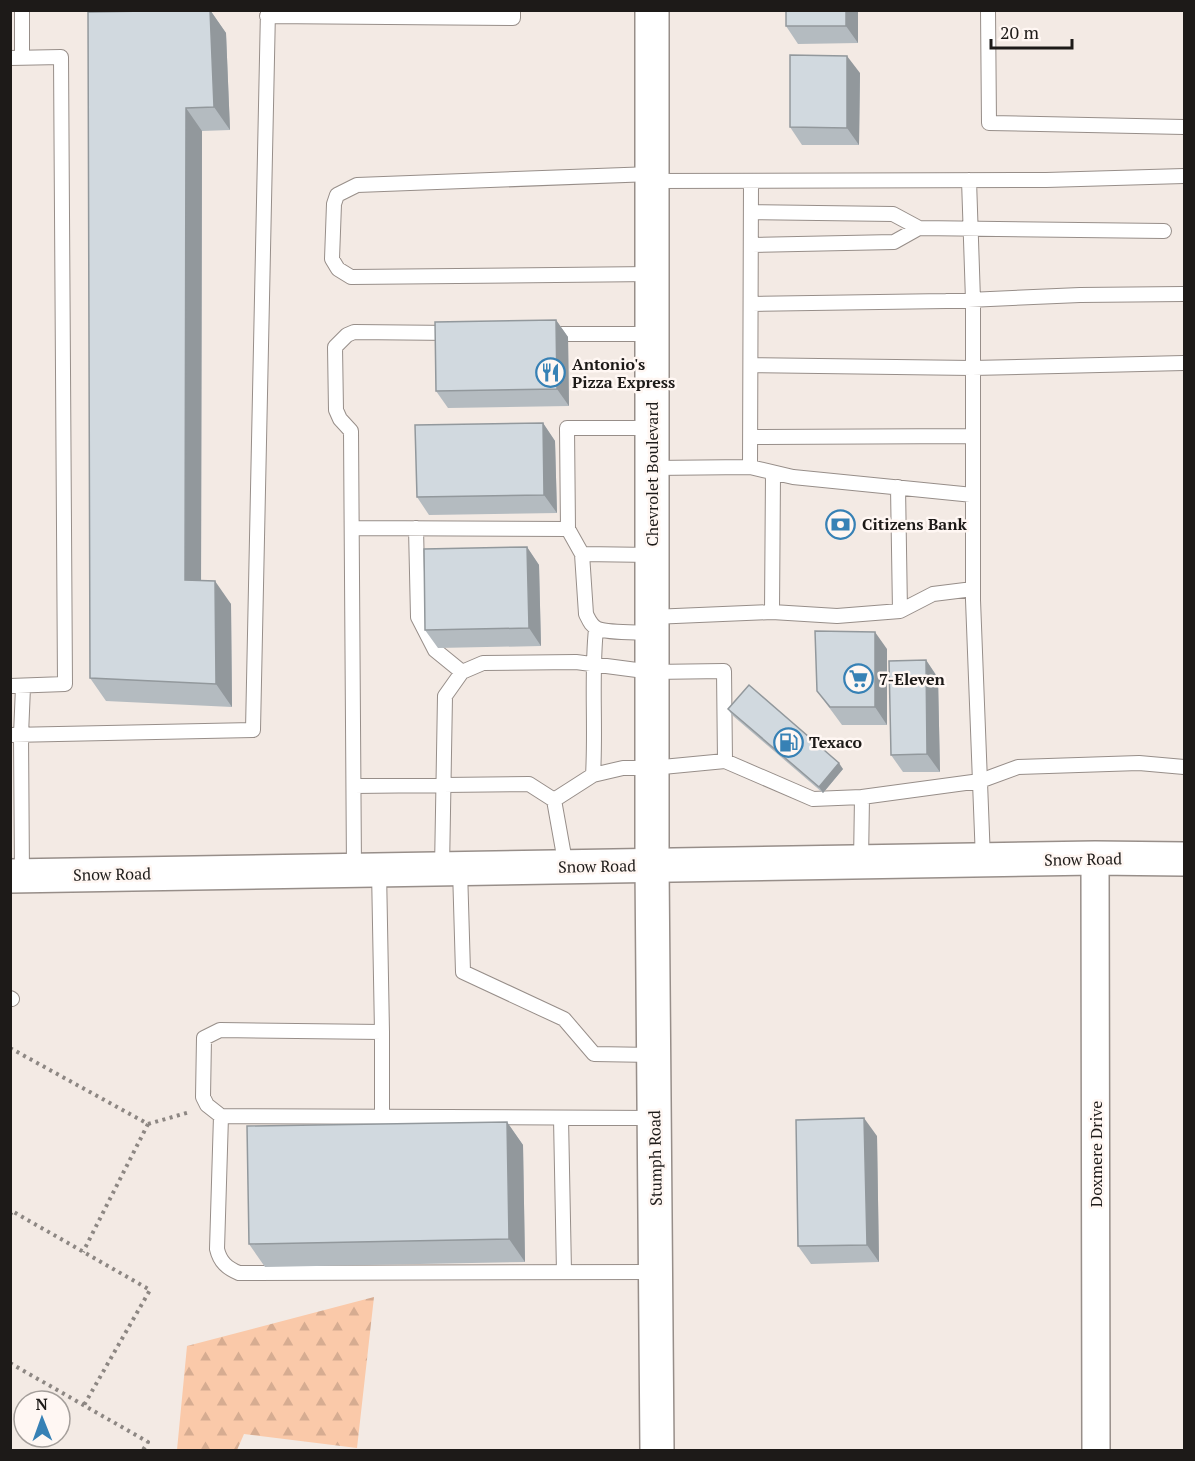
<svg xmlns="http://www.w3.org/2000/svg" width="1195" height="1461" font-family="'PT Serif',serif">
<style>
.forest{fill:url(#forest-firs)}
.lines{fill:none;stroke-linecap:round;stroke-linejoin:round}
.lane-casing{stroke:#978e89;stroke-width:16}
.street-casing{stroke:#978e89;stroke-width:30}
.secondary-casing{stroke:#978e89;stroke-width:36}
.primary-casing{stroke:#978e89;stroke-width:36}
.path{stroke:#8d8783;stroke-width:4;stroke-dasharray:3 4.5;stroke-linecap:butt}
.lane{stroke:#fff;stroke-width:14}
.street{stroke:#fff;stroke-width:27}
.secondary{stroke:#fff;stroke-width:33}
.primary{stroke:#fff;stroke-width:33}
.wall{fill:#b4bbc0}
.shaded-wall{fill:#92989c}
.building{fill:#d1d9df;stroke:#92989c;stroke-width:1.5}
.labels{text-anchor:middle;stroke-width:5;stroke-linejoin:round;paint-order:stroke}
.poi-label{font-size:16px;font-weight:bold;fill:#1d1a18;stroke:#fff7f3;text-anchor:start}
.street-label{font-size:16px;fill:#1d1a18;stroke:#fff7f3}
</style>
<defs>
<pattern id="forest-firs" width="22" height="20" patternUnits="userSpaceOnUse" patternTransform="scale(1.5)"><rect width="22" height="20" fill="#fac9a9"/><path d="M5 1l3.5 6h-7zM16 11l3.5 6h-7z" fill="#d6ac91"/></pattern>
</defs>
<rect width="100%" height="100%" fill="#f3eae4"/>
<path class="forest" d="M374 1297 357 1448 244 1434 237 1450H177L187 1346Z"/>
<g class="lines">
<defs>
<path id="lane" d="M22 10V58
M988 10 989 123 1184 127
M267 16 513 18V10
M10 58 61 57 65 684 10 686
M652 174 357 185 337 195 334 204 332 259 338 269 351 277 652 274
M969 180 973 300V600L983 860
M652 181 1046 180 1184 176
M751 212 893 214 919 228 1164 231
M752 245 894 242 919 228
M752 304 946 301 1080 295 1184 294
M547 334H652
M751 365 972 368 1184 363
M750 437 972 436
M750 467 751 182
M652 468 750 467 793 477 973 495
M898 487 900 611
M352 528 568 529 582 554 586 614C589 620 591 626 598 629 608 633 639 632 652 633
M416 528 418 617 435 650 462 672
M568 529 567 428H652
M582 554 652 555
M772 612 773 474
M652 617 772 612 837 616 900 611 933 594 973 589
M10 735 253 730 268 10
M593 775C596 726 591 677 596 629
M354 786 529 784 554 800 566 867
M554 800 593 775 623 768H652L725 761 813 799 862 797
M861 862 862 797 980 781 1018 767 1139 763 1184 767
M442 869 445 696 462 672 483 663 576 662 652 672 724 671 725 761
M460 869 463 972 564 1019 594 1054 653 1055
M354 870 351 431 340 419 336 410 335 347 347 335 354 332 453 333
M379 870 382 1032 220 1030 204 1038 203 1097 207 1105 221 1116 217 1249C220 1262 227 1268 239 1273L656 1272
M22 876 21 735 23 687
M10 998 12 999
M382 1032V1117
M221 1116 654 1118
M561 1118 564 1272"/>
<path id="street" d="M1095 858 1096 1450"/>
<path id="secondary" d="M652 10V865L657 1450"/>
<path id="primary" d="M10 876 1095 858 1184 859"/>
</defs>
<use href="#lane" class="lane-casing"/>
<use href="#street" class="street-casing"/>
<use href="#secondary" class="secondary-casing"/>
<use href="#primary" class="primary-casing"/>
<path class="path" d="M10 1048 148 1124 83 1252
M148 1124 190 1112
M10 1215 12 1211 150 1290 84 1405
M10 1363 148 1442 143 1450"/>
<use href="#lane" class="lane"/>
<use href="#street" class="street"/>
<use href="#secondary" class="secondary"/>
<use href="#primary" class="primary"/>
</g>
<path class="wall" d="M210 10 226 33 230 130 202 131 201 580 231 604 232 707 106 701 90 678 88 12Z
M786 10H858V43L798 44 786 26Z
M860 73 859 145H802L790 127Z
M556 320 568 337 569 406 448 408 436 391Z
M543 423 555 441 557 513 429 515 417 497Z
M527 547 539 565 541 646 438 648 425 630Z
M887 649V725H842L817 691Z
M926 660 938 678 940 772H903L891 755Z
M728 709 843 769 823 793 732 715Z
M507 1122 523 1145 525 1262 265 1267 249 1244Z
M877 1136 879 1262 811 1264 798 1246Z"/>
<path class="shaded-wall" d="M210 10 226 33 230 130 214 107Z
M846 10H858V43L846 26Z
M847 56 860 73 859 145 847 128Z
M186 108 202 131 201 602 185 580Z
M556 320 568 337 569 406 557 389Z
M543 423 555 441 557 513 544 495Z
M527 547 539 565 541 646 529 628Z
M215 581 231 604 232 707 216 684Z
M875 632 887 649V725L875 707Z
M926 660 938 678 940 772 927 754Z
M839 763 843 769 823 793 819 787Z
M864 1118 877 1136 879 1262 867 1245Z
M507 1122 523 1145 525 1262 509 1239Z"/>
<path class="building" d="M210 10 214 107 186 108 185 580 215 581 216 684 90 678 88 12Z
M786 10H846V26H786Z
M790 55 847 56V128L790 127Z
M556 320 557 389 436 391 435 322Z
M543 423 544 495 417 497 415 425Z
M527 547 529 628 425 630 424 549Z
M815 631 875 632V707H830L817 691Z
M926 660 927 754 891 755 889 661Z
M749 685 839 763 819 787 728 709Z
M864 1118 867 1245 798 1246 796 1120Z
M507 1122 509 1239 249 1244 247 1126Z"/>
<defs>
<symbol id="restaurant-ring" viewBox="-11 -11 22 22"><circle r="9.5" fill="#fff7f3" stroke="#3781b5" stroke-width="1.5"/><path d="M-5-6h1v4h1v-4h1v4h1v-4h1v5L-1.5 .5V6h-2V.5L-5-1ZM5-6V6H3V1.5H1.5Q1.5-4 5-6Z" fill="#3781b5"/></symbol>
<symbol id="bank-ring" viewBox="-11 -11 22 22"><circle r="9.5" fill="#fff7f3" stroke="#3781b5" stroke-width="1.5"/><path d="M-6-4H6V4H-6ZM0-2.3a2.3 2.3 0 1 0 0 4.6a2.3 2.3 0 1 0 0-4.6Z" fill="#3781b5"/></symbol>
<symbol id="supermarket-ring" viewBox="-11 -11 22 22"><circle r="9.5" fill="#fff7f3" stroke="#3781b5" stroke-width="1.5"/><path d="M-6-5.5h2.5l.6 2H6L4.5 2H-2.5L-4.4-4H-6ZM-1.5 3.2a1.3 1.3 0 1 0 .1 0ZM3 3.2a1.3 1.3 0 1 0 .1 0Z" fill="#3781b5"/></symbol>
<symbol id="fuel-ring" viewBox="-11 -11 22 22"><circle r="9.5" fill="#fff7f3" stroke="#3781b5" stroke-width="1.5"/><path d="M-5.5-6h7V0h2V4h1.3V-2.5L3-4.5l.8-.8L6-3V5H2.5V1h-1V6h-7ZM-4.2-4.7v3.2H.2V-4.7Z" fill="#3781b5"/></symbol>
</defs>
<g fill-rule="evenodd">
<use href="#restaurant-ring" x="534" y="356" width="33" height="33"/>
<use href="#bank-ring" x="824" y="508" width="33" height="33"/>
<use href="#supermarket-ring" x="842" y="662" width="33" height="33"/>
<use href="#fuel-ring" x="772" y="726" width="33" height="33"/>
</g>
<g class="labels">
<g class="poi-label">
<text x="572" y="370">Antonio's<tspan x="572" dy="18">Pizza Express</tspan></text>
<text x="862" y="530">Citizens Bank</text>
<text x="879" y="685">7-Eleven</text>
<text x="809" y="748">Texaco</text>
</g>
<g class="street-label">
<text transform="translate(652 474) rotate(-90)" y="6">Chevrolet Boulevard</text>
<text transform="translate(1083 859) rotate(-1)" y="6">Snow Road</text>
<text transform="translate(597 866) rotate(-1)" y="6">Snow Road</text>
<text transform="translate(112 874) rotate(-1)" y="6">Snow Road</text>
<text transform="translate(1096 1154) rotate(-90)" y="6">Doxmere Drive</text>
<text transform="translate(655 1158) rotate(-91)" y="6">Stumph Road</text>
</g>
</g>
<rect width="1195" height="1461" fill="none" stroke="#1d1a18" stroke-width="24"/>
<g transform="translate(42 1419) rotate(359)"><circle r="28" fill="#fff7f3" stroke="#a59f9b" stroke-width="1.5"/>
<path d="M0-4.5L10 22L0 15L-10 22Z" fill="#3781b5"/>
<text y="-9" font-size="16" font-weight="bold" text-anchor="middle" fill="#1d1a18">N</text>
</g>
<path d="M991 39v9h81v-9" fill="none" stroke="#1d1a18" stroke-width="3"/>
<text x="1000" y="39" font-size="18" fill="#1d1a18" stroke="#fff7f3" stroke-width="4.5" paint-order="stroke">20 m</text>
</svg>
